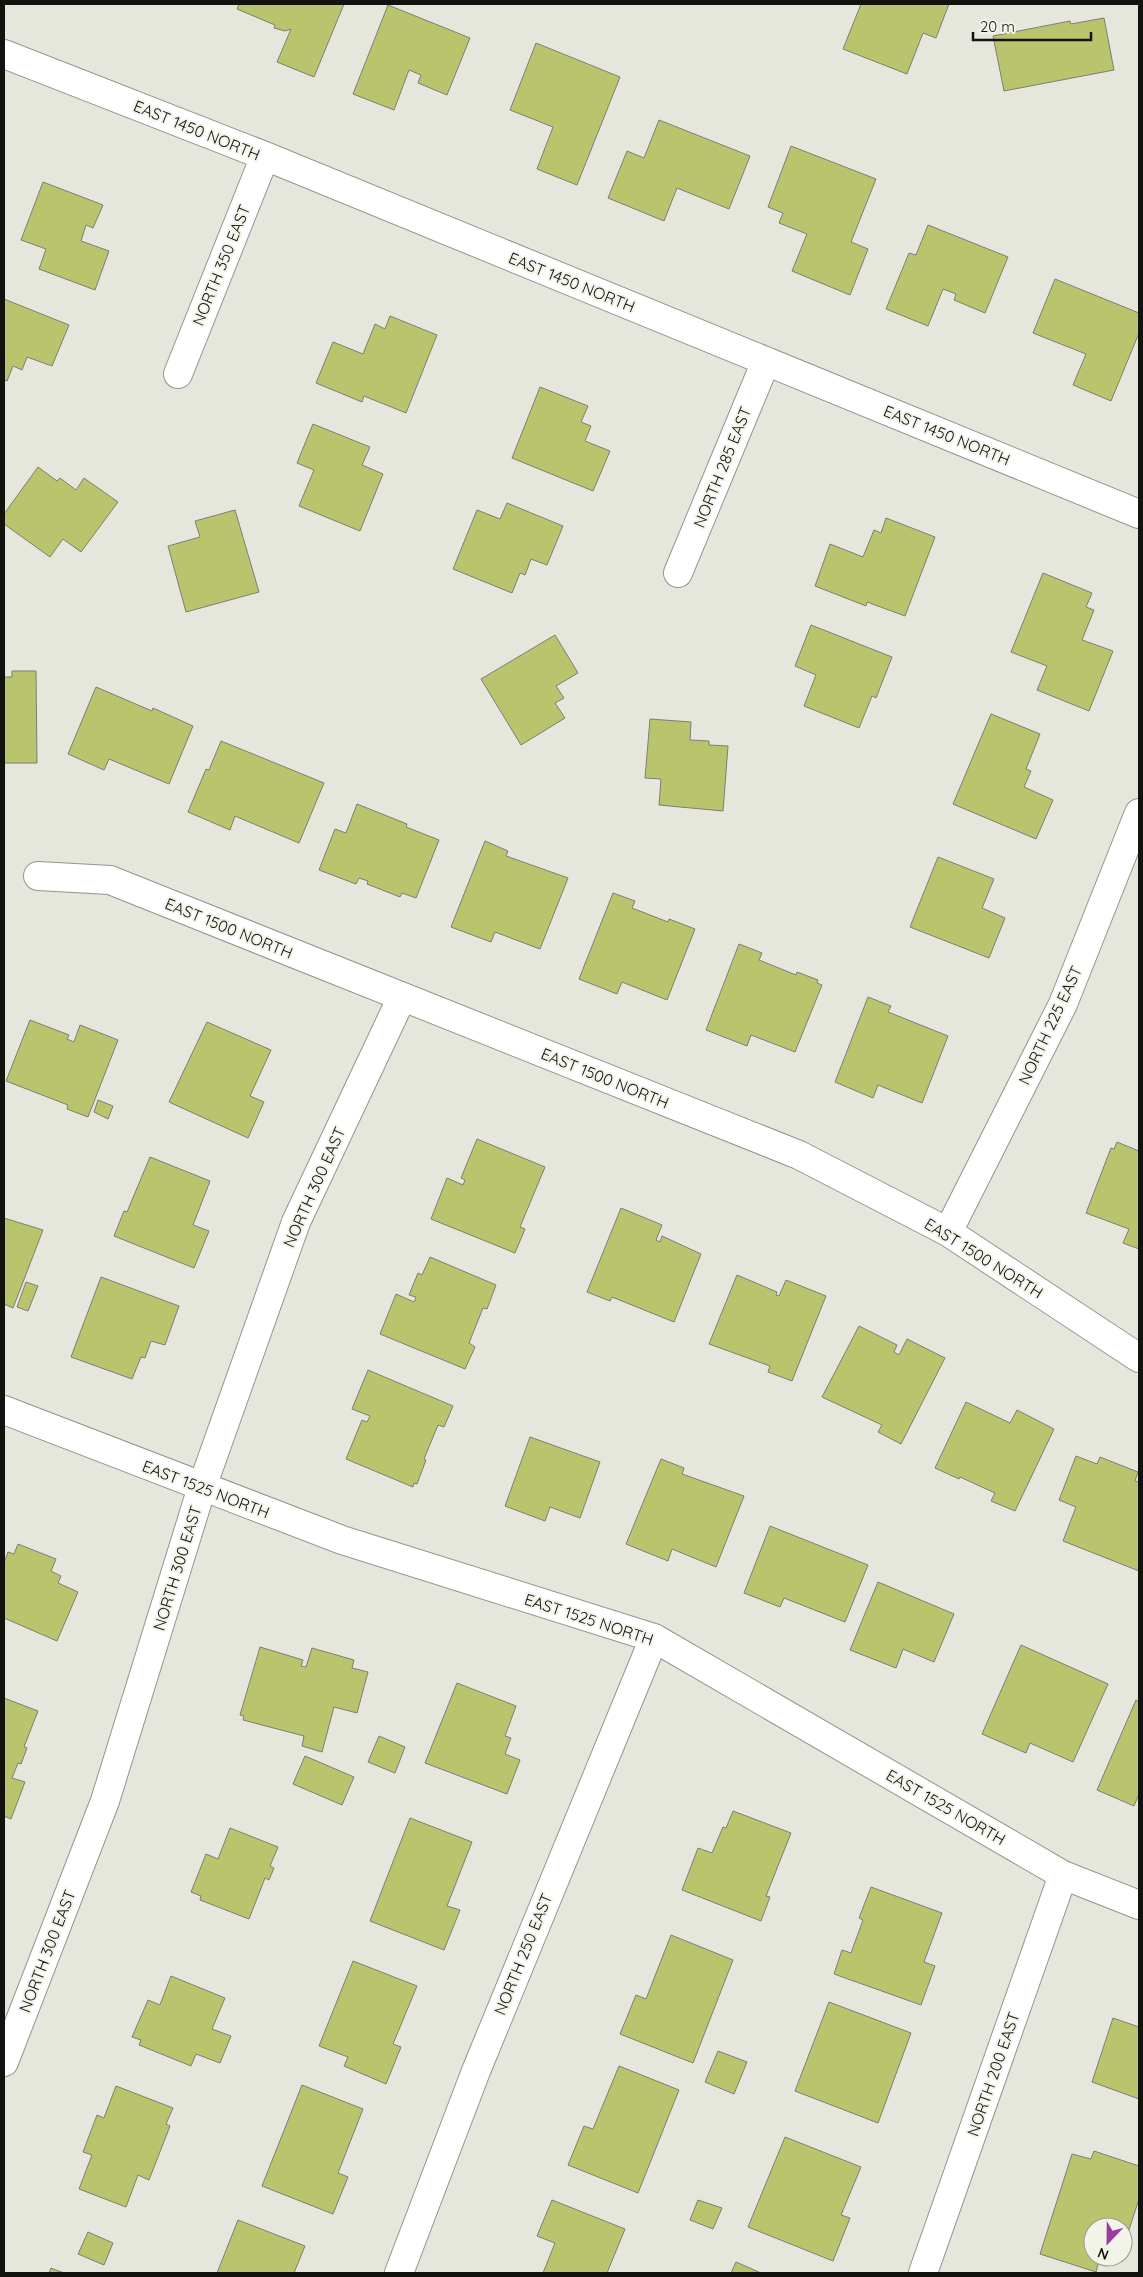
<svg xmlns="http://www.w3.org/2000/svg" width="1143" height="2277" font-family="Quicksand,sans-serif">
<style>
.building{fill:#bac46d;stroke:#7d7e75}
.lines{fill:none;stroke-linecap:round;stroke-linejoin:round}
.street-casing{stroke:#94958c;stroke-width:30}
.street{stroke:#fff;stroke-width:28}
.labels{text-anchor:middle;stroke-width:4;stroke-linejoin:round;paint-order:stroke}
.street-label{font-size:16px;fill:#12120f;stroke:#f2f4ea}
</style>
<rect width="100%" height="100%" fill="#e5e6dc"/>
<path class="building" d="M239 4H344L314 77 277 62 291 29 285 31 274 28 275 25 237 9Z
M861 4H949L936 38 923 33 907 74 843 49Z
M388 5 470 38 447 95 418 83 421 75 409 70 394 110 353 94Z
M1104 18 1114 70 1004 91 993 36 1070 21 1071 24Z
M536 43 620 77 577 185 537 169 553 127 510 110Z
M659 120 750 156 729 209 677 188 664 221 608 198 627 151 644 158Z
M791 146 876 179 851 242 868 249 850 295 792 271 807 234 779 223 783 213 768 207Z
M43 182 103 205 93 228 86 225 81 241 109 251 95 290 39 269 46 249 21 240Z
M928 225 1008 257 985 313 954 300 956 294 943 289 928 326 886 309 909 253 916 255Z
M1055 279 1139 313V333L1111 401 1073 385 1086 354 1033 333Z
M4 299 69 325 52 366 27 357 22 370 13 366 7 381 4 380Z
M390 316 437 335 406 413 364 396 362 402 316 383 333 342 363 354 375 324 385 329Z
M540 387 588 406 581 422 591 426 585 441 610 451 593 491 512 458Z
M313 424 370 447 362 465 383 474 360 531 299 506 314 470 297 463Z
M38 467 57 481 60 478 76 490 84 478 118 502 81 552 63 539 50 557 4 524V514Z
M507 503 563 526 547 565 531 559 525 575 520 573 512 593 453 569 477 510 500 519Z
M235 510 259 592 186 612 168 546 200 537 195 521Z
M886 518 935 537 905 616 867 602 866 606 815 586 830 544 863 557 874 530 881 533Z
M1043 573 1092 593 1086 607 1094 610 1082 640 1113 651 1089 711 1037 690 1047 666 1011 652Z
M811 625 892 657 876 698 872 696 859 728 804 706 816 675 795 666Z
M555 635 578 673 556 686 564 698 555 703 565 718 521 745 481 679Z
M12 671H36L37 763H4V677H12Z
M96 687 152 711 153 708 193 726 169 784 109 759 104 770 68 754Z
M991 714 1040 734 1026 769 1031 771 1024 787 1053 800 1036 839 953 804Z
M650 719 691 722 690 740 709 741V745L728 746 723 811 659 805 661 779 645 778Z
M221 741 324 783 299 843 235 816 230 830 188 812 206 769 209 770Z
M357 804 407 824 406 827 439 840 416 898 402 893 400 897 367 884 368 881 359 878 356 884 319 870 335 829 346 833Z
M485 841 508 851 506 856 568 878 540 949 495 932 491 942 451 927Z
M938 857 994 879 982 908 1005 918 989 958 910 927Z
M613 893 635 901 632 908 668 922 669 919 695 929 667 1000 622 982 617 994 579 979Z
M739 944 762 953 759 960 796 975 797 972 818 980 817 983 822 985 795 1052 751 1035 747 1046 706 1030Z
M868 997 891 1006 888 1012 948 1036 922 1103 878 1085 873 1098 835 1082Z
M30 1020 69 1035 67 1039 74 1042 80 1025 118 1040 88 1117 67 1109 68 1105 6 1081Z
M207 1022 271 1050 250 1096 264 1102 248 1138 169 1102Z
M98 1100 113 1106 108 1119 94 1112Z
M477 1139 545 1167 520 1227 525 1229 515 1253 431 1219 447 1178 463 1185 465 1180 461 1178Z
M1117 1142 1139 1151V1249L1123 1243 1129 1229 1086 1213 1111 1148 1114 1149Z
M150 1157 210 1181 193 1225 209 1231 194 1268 114 1236 124 1211 127 1212Z
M621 1208 662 1225 656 1240 660 1242 662 1236 701 1254 674 1322 612 1297 610 1301 587 1292Z
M4 1218 43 1230 13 1308 4 1304Z
M430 1257 496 1285 487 1309 483 1308 469 1343 475 1347 465 1369 380 1334 396 1294 414 1302 416 1297 409 1295 418 1273 422 1275Z
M737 1275 777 1292 776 1295 779 1296 786 1280 826 1296 792 1381 768 1372 770 1366 709 1344Z
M101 1277 179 1306 165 1345 151 1341 145 1358 141 1357 132 1379 71 1357Z
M26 1282 38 1286 28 1311 17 1307Z
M859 1326 897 1345 894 1352 899 1355 907 1339 945 1358 901 1444 878 1432 882 1425 822 1397Z
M368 1370 453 1406 444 1427 438 1425 424 1459 426 1460 417 1484 414 1483 413 1487 346 1459 362 1420 367 1422 370 1416 352 1409Z
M966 1402 1010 1423 1017 1410 1054 1429 1015 1511 991 1501 995 1493 960 1477 959 1479 935 1468Z
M530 1437 600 1462 580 1518 550 1507 545 1521 505 1506Z
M1076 1456 1097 1464 1100 1457 1138 1472 1135 1481 1139 1482V1571L1063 1541 1076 1507 1059 1500Z
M661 1459 684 1468 682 1474 744 1496 716 1567 672 1549 668 1561 626 1544Z
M770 1526 868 1565 845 1622 784 1598 780 1607 744 1593Z
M18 1544 56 1559 51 1571 61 1576 58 1583 78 1592 57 1641 4 1618V1563L8 1552 14 1554Z
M878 1582 954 1614 934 1662 903 1649 896 1668 850 1650Z
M1021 1645 1108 1684 1073 1762 1030 1743 1026 1753 982 1734Z
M260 1647 303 1660 301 1666 306 1667 312 1648 354 1660 352 1668 368 1672 357 1713 334 1707 322 1752 302 1746 304 1736 243 1720 244 1716 240 1715Z
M457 1683 516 1706 505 1736 511 1738 505 1754 520 1760 507 1794 425 1763Z
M4 1698 38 1711 24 1747 27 1748 21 1764 18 1763 12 1778 25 1782 11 1819 4 1816Z
M1136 1700 1139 1702V1794L1134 1806 1097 1790Z
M379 1736 405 1747 395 1773 368 1762Z
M305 1756 354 1777 342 1805 293 1784Z
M733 1811 791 1833 766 1896 770 1897 761 1921 682 1890 698 1848 712 1853 723 1827 726 1828Z
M410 1818 472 1842 447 1906 460 1910 444 1950 370 1921Z
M230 1828 278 1847 270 1866 274 1868 269 1880 265 1878 249 1919 200 1900 201 1896 191 1892 206 1854 218 1859Z
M871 1887 942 1913 924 1962 935 1966 921 2005 834 1974 842 1950 851 1953 863 1920 859 1918Z
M671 1935 733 1960 693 2063 620 2034 636 1995 646 1999Z
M353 1961 417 1986 393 2044 401 2047 386 2084 344 2066 348 2057 319 2046Z
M171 1976 225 1998 212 2029 231 2036 220 2063 196 2054 191 2066 139 2045 141 2040 132 2037 148 2000 160 2005Z
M829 2002 911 2033 878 2123 795 2091Z
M1113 2018 1139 2027V2099L1092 2082Z
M718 2051 747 2062 734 2094 705 2082Z
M619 2066 679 2090 638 2193 568 2165 584 2126 593 2129Z
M302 2085 363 2109 338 2173 348 2177 333 2214 262 2186Z
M116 2086 173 2108 166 2124 170 2126 149 2180 138 2175 126 2207 79 2189 92 2155 83 2152 97 2115 104 2118Z
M785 2137 861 2167 841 2215 850 2218 833 2261 748 2227Z
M1094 2151 1139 2166V2199L1126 2239 1123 2238V2227H1093V2257H1100L1096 2272 1040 2254 1072 2154 1091 2159Z
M552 2200 625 2229 607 2273H543L555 2243 537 2236Z
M698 2200 722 2208 713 2229 690 2220Z
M238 2220 305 2246 294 2273H217Z
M88 2232 113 2243 104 2265 78 2254Z
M736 2262 761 2273H731Z
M51 2268 64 2273H49Z"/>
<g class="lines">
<defs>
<path id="street" d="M4 54 265 156 1139 514
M178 374 265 156
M678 573 766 361
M38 876 110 880 799 1155 948 1232 1139 1358
M948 1232 1063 1004 1139 813
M4 1410 342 1540 654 1638 1063 1875 1139 1905
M4 2062 105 1801 202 1487 296 1222 402 997
M399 2273 476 2071 654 1638
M923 2273 1063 1875"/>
</defs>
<use href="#street" class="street-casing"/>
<use href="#street" class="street"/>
</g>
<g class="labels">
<g class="street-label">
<text transform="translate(197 130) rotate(22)" y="6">EAST 1450 NORTH</text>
<text transform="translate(221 265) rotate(-68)" y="6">NORTH 350 EAST</text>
<text transform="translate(572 282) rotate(22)" y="6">EAST 1450 NORTH</text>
<text transform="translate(947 435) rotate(22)" y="6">EAST 1450 NORTH</text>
<text transform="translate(722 467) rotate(-68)" y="6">NORTH 285 EAST</text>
<text transform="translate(229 928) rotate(22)" y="6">EAST 1500 NORTH</text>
<text transform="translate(1050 1025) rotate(-65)" y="6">NORTH 225 EAST</text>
<text transform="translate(605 1078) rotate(22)" y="6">EAST 1500 NORTH</text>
<text transform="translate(314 1187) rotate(-66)" y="6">NORTH 300 EAST</text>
<text transform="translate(984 1258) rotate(32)" y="6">EAST 1500 NORTH</text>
<text transform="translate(206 1489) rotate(21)" y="6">EAST 1525 NORTH</text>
<text transform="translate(177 1568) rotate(-73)" y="6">NORTH 300 EAST</text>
<text transform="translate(589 1619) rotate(18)" y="6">EAST 1525 NORTH</text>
<text transform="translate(946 1807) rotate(30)" y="6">EAST 1525 NORTH</text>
<text transform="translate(47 1951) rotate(-69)" y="6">NORTH 300 EAST</text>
<text transform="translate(523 1954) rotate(-68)" y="6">NORTH 250 EAST</text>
<text transform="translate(993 2074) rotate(-71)" y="6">NORTH 200 EAST</text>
</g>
</g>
<rect width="1143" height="2277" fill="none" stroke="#12120f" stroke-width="10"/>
<g transform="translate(1108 2242) rotate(202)"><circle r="24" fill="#f2f4ea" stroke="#989a92"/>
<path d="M0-4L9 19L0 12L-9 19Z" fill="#9c3ca3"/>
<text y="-8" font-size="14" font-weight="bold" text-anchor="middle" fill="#12120f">N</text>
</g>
<path d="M973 32v8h118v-8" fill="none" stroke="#12120f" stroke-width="2.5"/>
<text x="980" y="32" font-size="15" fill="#12120f" stroke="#f2f4ea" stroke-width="4" paint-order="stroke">20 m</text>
</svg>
